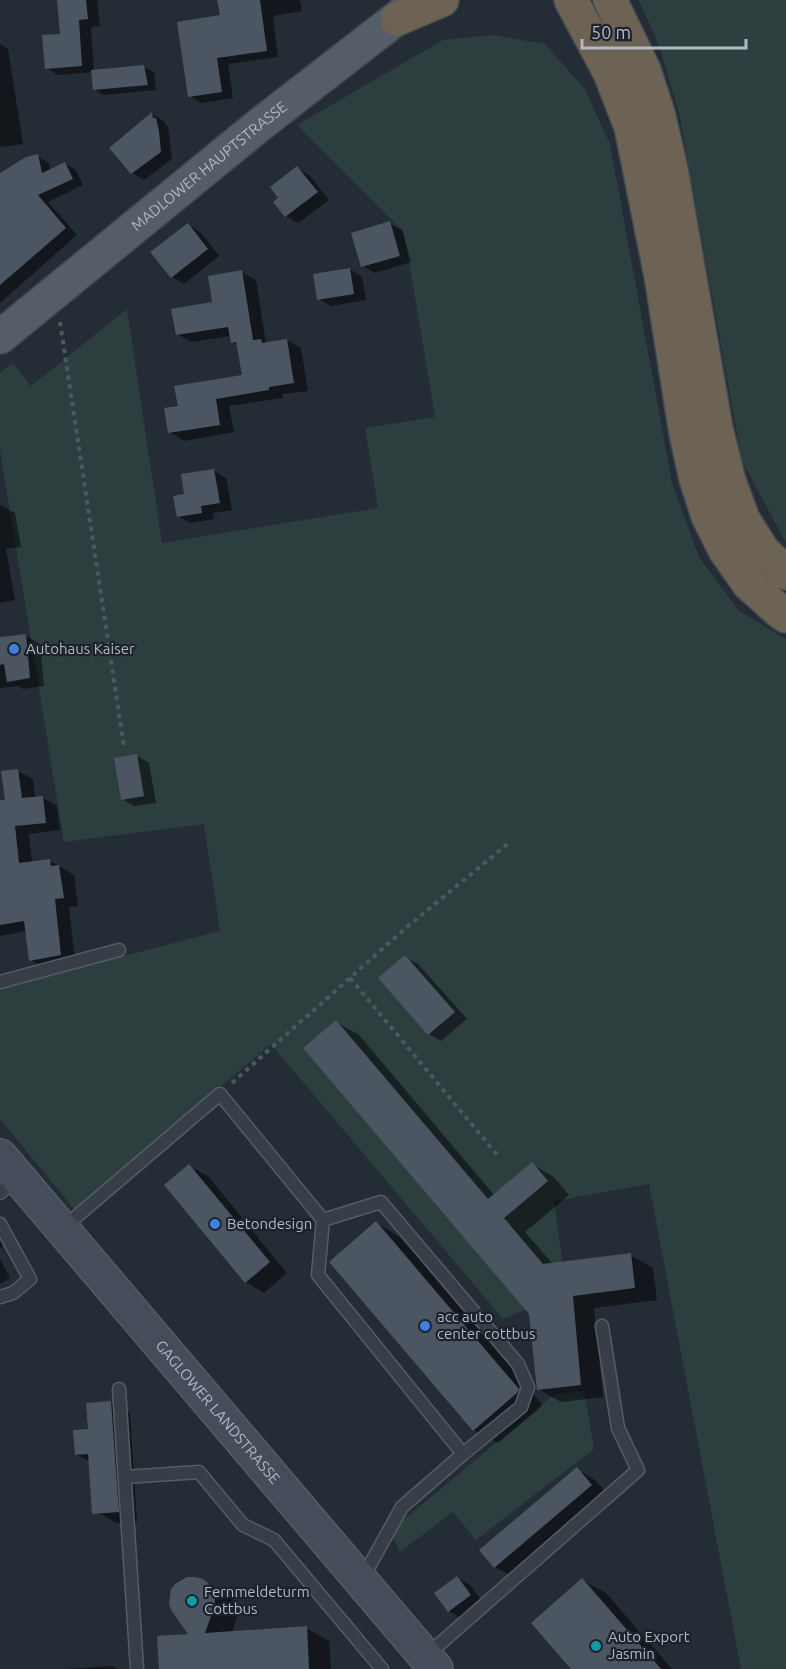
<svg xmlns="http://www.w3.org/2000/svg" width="786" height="1669" font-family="Ubuntu,sans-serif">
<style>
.green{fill:#2d3e3e}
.shadow{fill:#0007}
.building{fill:#4c5662}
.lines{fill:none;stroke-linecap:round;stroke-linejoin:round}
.lane-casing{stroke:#555c65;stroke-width:15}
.secondary-casing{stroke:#555c65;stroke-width:36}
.primary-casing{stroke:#404750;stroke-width:36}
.highway-casing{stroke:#424952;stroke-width:36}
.path{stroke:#4a5a5c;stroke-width:4;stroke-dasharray:4.5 4.5;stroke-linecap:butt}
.lane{stroke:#373e47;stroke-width:12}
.secondary{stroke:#464d5a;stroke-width:33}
.primary{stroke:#555d67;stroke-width:33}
.highway{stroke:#6c6355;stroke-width:33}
.shop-dot{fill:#3f7fe0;stroke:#1c232c;stroke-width:2}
.culture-dot{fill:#0f9aa8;stroke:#1c232c;stroke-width:2}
.labels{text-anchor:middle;stroke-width:4.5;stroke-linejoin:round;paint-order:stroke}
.street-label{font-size:15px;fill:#b2b9c3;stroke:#1c232c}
.poi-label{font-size:15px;fill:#b2b9c3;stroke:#1c232c;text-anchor:start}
</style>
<rect width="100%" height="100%" fill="#242c36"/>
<path class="green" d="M639 0H786V543L742 461 679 113 659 46Z
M492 35 545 44 585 89 610 144 672 483 699 557 739 611 786 639V1669H741L649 1184 554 1201 568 1302 527 1309 503 1319 271 1044 75 1210 0 1119V988L220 931 204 824 64 842 0 450V373L13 363 31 386 127 309 162 543 378 508 365 428 435 417 404 232 297 125 443 40Z
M584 1391 594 1449 476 1540 453 1512 400 1552 390 1531 555 1394Z"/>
<path class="shadow" d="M58 0H97L100 26 91 27 94 72 144 67 154 72 156 90 104 95 94 89 93 72 58 75 46 68 62 35Z
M218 0H300L302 11 273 16 278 57 228 64 233 98 201 103 190 96 221 16Z
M0 44 8 49 23 144 2 147 0 146Z
M152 114 164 121 165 125 168 127 172 159 144 180 132 173Z
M37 156 49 163 50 170 65 163 76 170 83 185 48 202 77 235 0 303V174Z
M297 168 309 175 329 200 298 223 286 216 275 202 280 198Z
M389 223 402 230 411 262 375 273 363 266Z
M188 224 200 232 219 256 184 284 172 277Z
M350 269 362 277 366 300 331 306 319 299Z
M242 272 256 280 266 343 287 340 301 348 308 391 282 394 283 398 229 406 234 432 184 441 170 432 179 407 243 376 239 346 232 342 231 336 191 342 177 334 214 303Z
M214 471 226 478 232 510 213 513 214 519 190 523 178 516 186 495Z
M0 505 15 513 21 547 6 549 15 600 0 603Z
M26 636 40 644 44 686 23 689 18 686 0 688V638Z
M137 756 149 763 156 803 134 806 122 799Z
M18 771 33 779 35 798 42 797 57 806 60 830 29 834 32 863 50 861 74 875 78 906 69 907 75 963 45 969 31 960 27 931 0 936V802H7Z
M405 957 418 964 467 1019 441 1041 429 1034 381 979Z
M336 1022 359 1035 495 1196 532 1164 554 1177 569 1195 525 1232 553 1264 630 1255 653 1268 657 1300 594 1308 603 1397 561 1402 538 1389 531 1313Z
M189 1166 208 1176 287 1273 264 1293 246 1282Z
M376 1223 400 1237 542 1404 541 1407 498 1443 474 1430Z
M0 1238 4 1246 0 1248Z
M0 1259 10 1278 0 1284Z
M111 1402 130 1413 137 1522 117 1523 98 1513 90 1462 76 1454 89 1430 88 1404Z
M577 1469 595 1480 609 1496 513 1577 495 1567Z
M457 1578 470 1585 483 1602 461 1618 449 1611Z
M202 1580 226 1594 232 1599 236 1606 237 1618 232 1632 306 1628 329 1641 331 1669H161L191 1635Z
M582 1580 606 1593 672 1669H573Z
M112 1666 117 1669H63Z"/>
<path class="building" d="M57 0H86L88 19 79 20 82 66 45 69 42 35 60 34Z
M217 0H260L267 51 217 58 222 92 188 97 177 22 220 15Z
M144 65 148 85 93 90 91 70Z
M152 112 153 118H156L159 131 161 152 131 174 109 148Z
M38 154 42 173 65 162 73 179 38 195 66 228 0 285V173L26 157Z
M297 166 318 192 285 217 273 202 278 198 270 187Z
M390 221 400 256 361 267 351 233Z
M188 223 208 249 171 278 150 252Z
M350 268 354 294 317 300 313 274Z
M242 270 253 340 261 339 262 343 287 339 294 383 269 387V390L216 399 220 425 168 433 164 408 178 406 174 386 242 375 236 342 231 343 228 327 176 335 171 309 212 302 208 276Z
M214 469 220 503 201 506 202 513 177 517 173 496 184 494 181 474Z
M26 634 30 678 7 682 4 664 0 665V637Z
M137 754 144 796 121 800 114 758Z
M18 769 22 798 43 796 46 823 15 826 19 863 50 859 51 866 59 865 64 898 55 899 61 955 29 961 24 921 0 925V800H5L1 771Z
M405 955 455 1012 428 1035 378 978Z
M336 1020 488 1199 532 1162 548 1181 504 1218 543 1264 631 1253 635 1288 573 1296 581 1385 537 1390 529 1314 303 1048Z
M189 1164 270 1262 245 1283 164 1185Z
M376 1221 519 1389 517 1393 473 1431 329 1262Z
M111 1401 119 1512 92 1514 88 1454 75 1455 73 1430 88 1429 86 1403Z
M577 1467 592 1485 494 1568 479 1550Z
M457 1576 471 1595 448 1612 434 1593Z
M187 1577H195L203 1579 209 1584 214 1591 215 1605 205 1633 307 1626 309 1669H159L157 1636 188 1634 171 1610 169 1603 171 1589 175 1584Z
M582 1578 661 1669H571L531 1623Z"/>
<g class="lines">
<defs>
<path id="lane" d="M0 982 119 950
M0 1193 17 1178
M323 1220 381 1202 518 1364 528 1387 521 1407 463 1454
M0 1224 30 1279 13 1293 0 1297
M63 1228 220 1094 323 1220 318 1275 463 1454 402 1507 362 1579
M119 1389 137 1669
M125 1477 199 1472 243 1525 274 1540 382 1669
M426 1656 638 1470 618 1428 602 1326"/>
<g id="secondary">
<path id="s1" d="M0 1156 436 1669"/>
</g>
<g id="primary">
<path id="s2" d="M0 337 258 126 419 1"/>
</g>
<path id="highway" d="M571 0 610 73 631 127 661 276 686 434 696 479 708 516 725 550 749 584 779 611 786 616
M610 0 644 70 658 113 671 169 716 428 729 481 743 519 763 551 786 573
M397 19 442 0"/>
</defs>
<use href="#lane" class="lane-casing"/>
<use href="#secondary" class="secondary-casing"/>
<use href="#primary" class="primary-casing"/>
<use href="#highway" class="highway-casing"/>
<path class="path" d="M60 322 124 747
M350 978 499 1157
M232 1083 407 927 510 842"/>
<use href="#lane" class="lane"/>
<use href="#secondary" class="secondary"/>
<use href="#primary" class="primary"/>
<use href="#highway" class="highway"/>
</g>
<g class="shop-dot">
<circle cx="14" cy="649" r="6"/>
<circle cx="215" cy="1224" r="6"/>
<circle cx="425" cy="1326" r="6"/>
</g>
<g class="culture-dot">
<circle cx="192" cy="1601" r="6"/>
<circle cx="596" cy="1646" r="6"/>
</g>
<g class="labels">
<g class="street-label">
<text dy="5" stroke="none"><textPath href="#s2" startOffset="270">MADLOWER HAUPTSTRASSE</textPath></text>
<text dy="5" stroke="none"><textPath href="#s1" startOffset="336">GAGLOWER LANDSTRASSE</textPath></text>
</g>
<g class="poi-label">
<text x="26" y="654">Autohaus Kaiser</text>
<text x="227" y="1229">Betondesign</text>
<text x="437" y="1322">acc auto<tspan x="437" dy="17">center cottbus</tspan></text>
<text x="204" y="1597">Fernmeldeturm<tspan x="204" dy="17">Cottbus</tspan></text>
<text x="608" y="1642">Auto Export<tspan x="608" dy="17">Jasmin</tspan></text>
</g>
</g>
<path d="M582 39v9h164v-9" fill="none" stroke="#b2b9c3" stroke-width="3"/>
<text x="591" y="39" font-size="18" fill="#b2b9c3" stroke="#1c232c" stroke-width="4.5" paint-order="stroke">50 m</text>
</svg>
